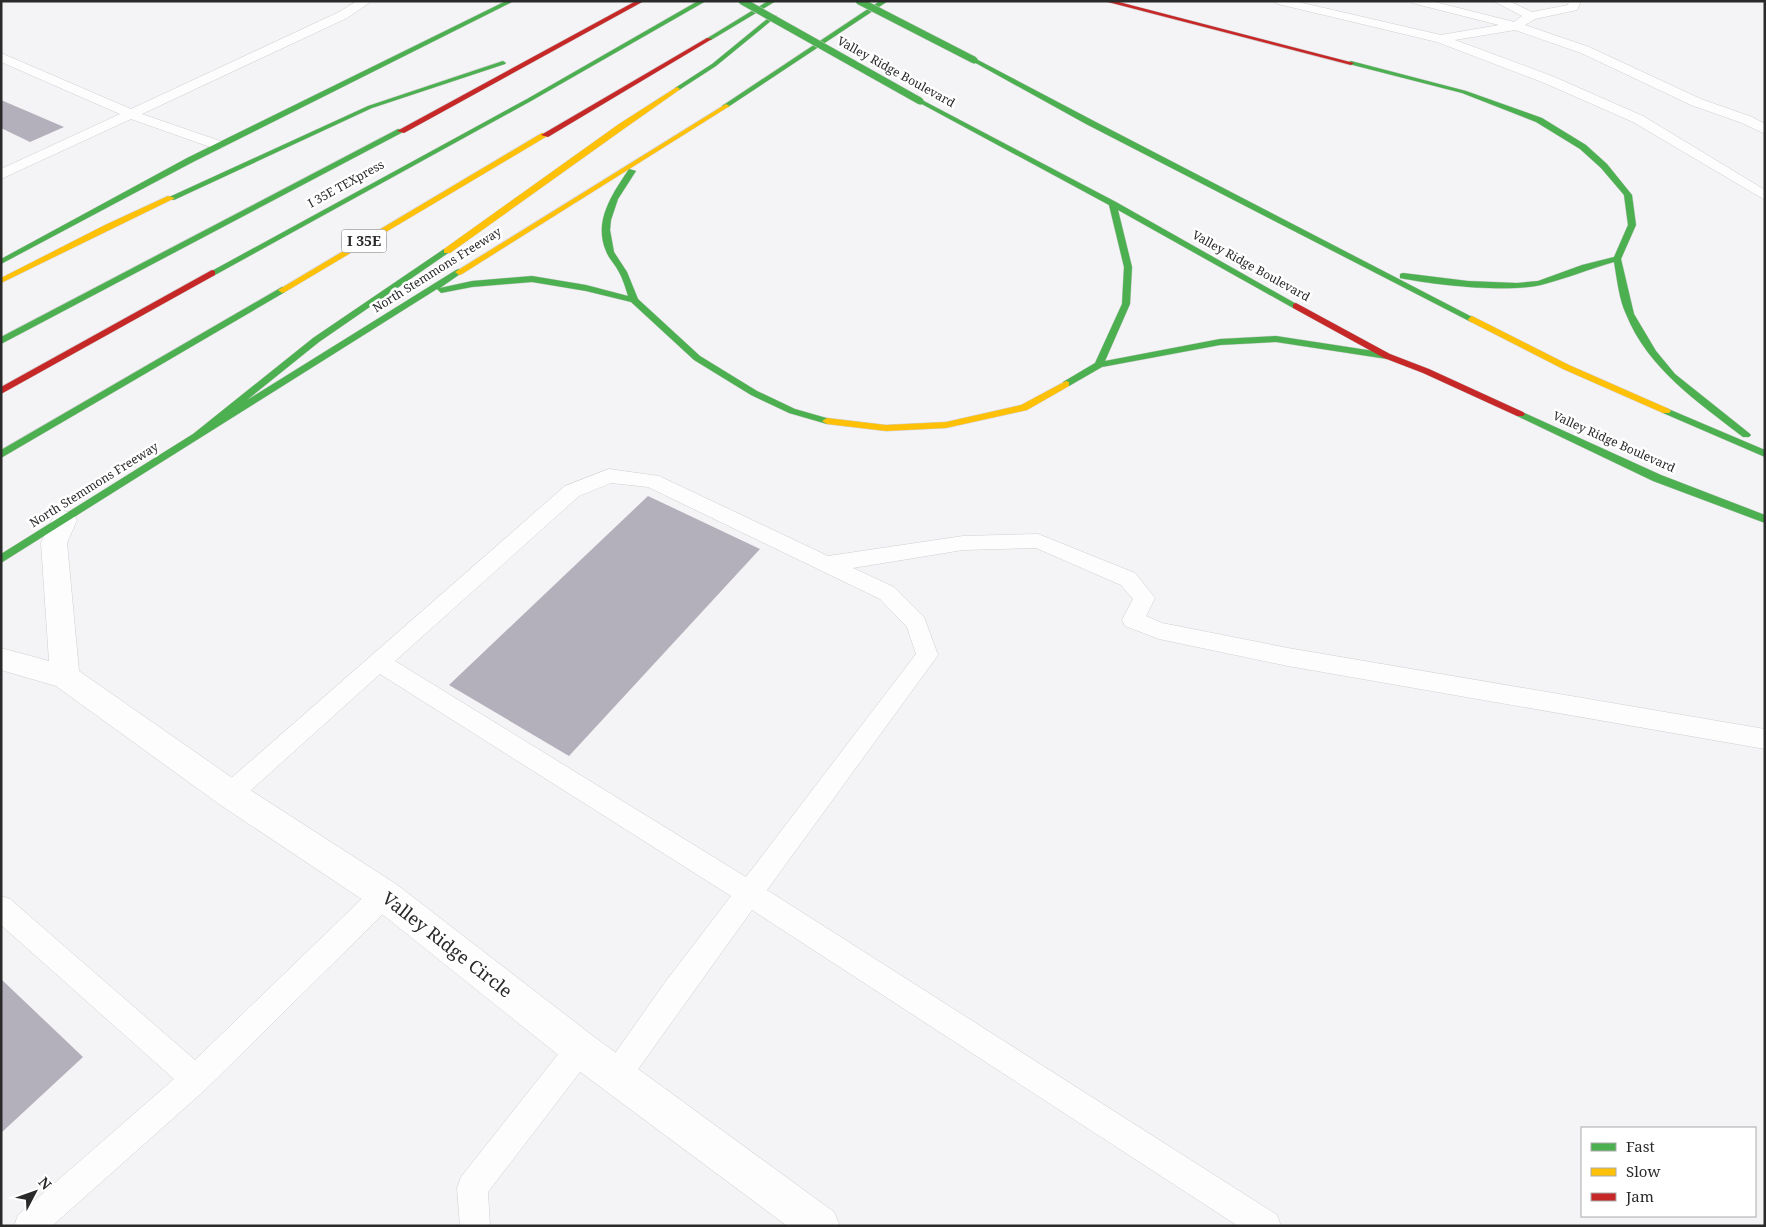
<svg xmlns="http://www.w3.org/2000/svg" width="1766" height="1227" font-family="'Noto Serif',serif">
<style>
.building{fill:#b4b0bb}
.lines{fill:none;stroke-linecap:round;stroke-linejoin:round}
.lane-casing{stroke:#d0cfd1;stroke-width:1}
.street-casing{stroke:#d0cfd1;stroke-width:1}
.fast-casing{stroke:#d0cfd1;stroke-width:1}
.slow-casing{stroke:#d0cfd1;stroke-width:1}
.jam-casing{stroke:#d0cfd1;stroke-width:1}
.lane{fill:#fdfdfe;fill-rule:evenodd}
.street{fill:#fdfdfe;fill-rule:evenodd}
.fast{fill:#4caf50;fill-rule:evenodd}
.slow{fill:#ffc107;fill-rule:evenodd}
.jam{fill:#c62828;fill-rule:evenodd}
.fast-bridge-casing{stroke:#d0cfd1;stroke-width:8;stroke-linecap:butt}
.fast-bridge{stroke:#4caf50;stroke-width:7}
.labels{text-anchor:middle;stroke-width:5;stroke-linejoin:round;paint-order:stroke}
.far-street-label{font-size:12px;fill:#2a2a2b;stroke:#fff}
.shield{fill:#fff;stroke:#6a6a6b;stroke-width:1}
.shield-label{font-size:14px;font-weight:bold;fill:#2a2a2b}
.near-street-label{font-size:18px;fill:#2a2a2b;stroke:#fff}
</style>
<rect width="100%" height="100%" fill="#f4f3f5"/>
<path class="building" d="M1 100 64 127 30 142 1 128Z
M648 496 760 549 569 756 449 685Z
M1 979 83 1057 1 1133Z"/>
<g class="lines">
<defs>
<path id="lane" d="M357 1H372L347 18 142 114 223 142 225 145 223 148H213L131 119 1 179V169L120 114 1 62V53L131 109 339 12Z
M1272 1H1294L1441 35 1499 25 1412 3 1410 1H1431L1514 22 1522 16 1493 1H1509L1532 12 1568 5 1569 1H1581L1577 10 1535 19 1525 25 1589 47 1701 99 1752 117 1765 124V134L1742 123 1691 105 1581 53 1515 30 1455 40 1552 76 1643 116 1765 190V200L1633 122 1542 82 1437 42 1278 4Z
M609 469 659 476 828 556 963 536 1038 534 1135 573 1155 598 1146 616 1162 623 1288 648 1765 729V749L1288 666 1159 639 1125 626 1122 620 1133 599 1121 585 1036 548 963 550 853 568 894 587 924 617 938 655 767 890 1277 1215 1281 1226H1238L752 910 626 1086 616 1090 606 1086 602 1076 606 1066 666 981 731 896 380 674 239 801 230 805 221 801 218 794 221 787 565 486ZM611 483 648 487 880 599 907 627 916 654 746 877 395 661 579 496Z
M384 883 393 886 397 895 393 904 206 1089 52 1226H14L18 1215 174 1079 1 925V896L10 899 195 1060 375 886Z
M580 1035 590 1039 594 1049 590 1059 488 1192 490 1226H460L457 1188 461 1177 570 1039Z"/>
<path id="street" d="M64 511 73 513 77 520 67 543 79 671 241 784 396 884 593 1036 834 1212 840 1226H787L567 1062 372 906 219 804 56 686 1 670V648L49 661 41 543 55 513Z"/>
<path id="fast" d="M506 1H514L193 162 1 264V259L187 158Z
M698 1H706L531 101 215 275H209L208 273 527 99Z
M768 1H776L711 40 706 39Z
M880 1H888L728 107 722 106Z
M772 15 777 16 716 66 679 90H675V88L712 64Z
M972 59H976L1092 120 1476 319 1472 322 1469 321 1086 124 972 61Z
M503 61 506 63 505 64 372 108 174 200 167 198 368 106Z
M1351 61 1466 91 1542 118 1586 145 1607 164 1632 195 1636 225 1621 259 1634 314 1656 351 1675 374 1749 433 1751 435 1749 437H1743C1698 402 1648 369 1626 314 1619 299 1617 279 1614 262 1589 269 1565 279 1541 285 1507 293 1434 285 1400 278V274L1403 273 1468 281 1517 283 1538 281 1582 265 1614 257 1628 225 1624 195 1601 168 1580 149 1536 122 1462 93 1349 64V62Z
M918 100H922L1116 202 1300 306 1299 308H1293L1118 210 1132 267 1130 304 1105 361 1220 339 1276 336 1387 353 1392 356 1387 359 1276 342 1220 345 1102 367 1069 386H1063V382L1095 363 1122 304 1124 267 1109 205 918 102Z
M398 129 405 131 1 344V337Z
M629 169 636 171 618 199 611 220 610 230 614 252 627 272 638 299 700 356 757 391 795 409 830 419 832 421 830 423 827 424 789 413 751 395 694 360 631 302 586 291 532 282 472 287 441 293 437 289 1 563V554L193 434 313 338 444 249 451 251 319 342 247 400 456 270 459 269 463 272 440 288 472 281 532 276 586 285 628 296C625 286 622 276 616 267 613 262 608 257 606 251 593 221 613 193 629 169Z
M282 287 285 288V292L1 458V450Z
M1666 408 1765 450V457L1663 413 1661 411Z
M1520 411 1661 475 1765 515V523L1653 481 1517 416 1515 414Z"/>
<path id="slow" d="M677 87 680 89 679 90 625 128 450 253H444V249L619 124Z
M726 104 730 106 728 107 462 274 459 275 455 272Z
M542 133 549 135 285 292 282 293 278 290Z
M168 196 175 198 1 283V278L105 225Z
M1472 316 1569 365 1669 409 1671 411 1669 413H1663L1563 369 1469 321 1468 319Z
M1066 381 1069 382V386L1027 410 946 428 886 431 827 424 822 421 827 418 886 425 946 422 1021 405Z"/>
<path id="jam" d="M636 1H644L404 133 397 131Z
M1104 1H1115L1354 63 1351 65Z
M707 38 712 39 548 137 541 135Z
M212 270 215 271V275L1 394V387Z
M1296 303 1390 354 1429 369 1523 412 1525 414 1523 416H1517L1423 373 1384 358 1293 308V304Z"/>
</defs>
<use href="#lane" class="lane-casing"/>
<use href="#street" class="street-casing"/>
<use href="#fast" class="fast-casing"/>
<use href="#slow" class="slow-casing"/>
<use href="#jam" class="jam-casing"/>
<use href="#lane" class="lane"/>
<use href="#street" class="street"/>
<use href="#fast" class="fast"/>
<use href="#slow" class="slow"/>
<use href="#jam" class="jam"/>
<defs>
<path id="fast-bridge" d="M742 1 920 101
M859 1 974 60"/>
</defs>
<use href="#fast-bridge" class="fast-bridge-casing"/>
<use href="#fast-bridge" class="fast-bridge"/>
</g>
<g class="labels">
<g class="far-street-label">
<text transform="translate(896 72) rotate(29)" y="4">Valley Ridge Boulevard</text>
<text transform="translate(346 184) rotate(-29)" y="4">I 35E TEXpress</text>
<text transform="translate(1251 266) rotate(29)" y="4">Valley Ridge Boulevard</text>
<text transform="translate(437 270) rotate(-32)" y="4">North Stemmons Freeway</text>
<text transform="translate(1614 442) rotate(24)" y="4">Valley Ridge Boulevard</text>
<text transform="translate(94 485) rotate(-32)" y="4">North Stemmons Freeway</text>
</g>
<rect class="shield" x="341.5" y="229.5" width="45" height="23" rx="4"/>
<g class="shield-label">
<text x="364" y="246">I 35E</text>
</g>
<g class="near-street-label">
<text transform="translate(447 945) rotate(38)" y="6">Valley Ridge Circle</text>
</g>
</g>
<rect width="1766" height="1227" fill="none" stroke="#2a2a2b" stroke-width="5"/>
<rect x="1581" y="1127" width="175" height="90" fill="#ffffff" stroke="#aaaaaa"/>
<rect x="1591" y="1143" width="25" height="8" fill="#4caf50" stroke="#aaaaaa"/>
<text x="1626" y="1152" font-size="15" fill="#2a2a2b">Fast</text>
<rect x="1591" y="1168" width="25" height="8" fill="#ffc107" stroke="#aaaaaa"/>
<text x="1626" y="1177" font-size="15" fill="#2a2a2b">Slow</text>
<rect x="1591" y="1193" width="25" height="8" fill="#c62828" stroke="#aaaaaa"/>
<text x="1626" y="1202" font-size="15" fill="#2a2a2b">Jam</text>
<g transform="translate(35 1192) rotate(49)" stroke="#ffffff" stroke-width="4" paint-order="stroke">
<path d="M0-4L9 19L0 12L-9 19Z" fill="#2a2a2b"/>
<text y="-8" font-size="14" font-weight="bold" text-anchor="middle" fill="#2a2a2b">N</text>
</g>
</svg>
